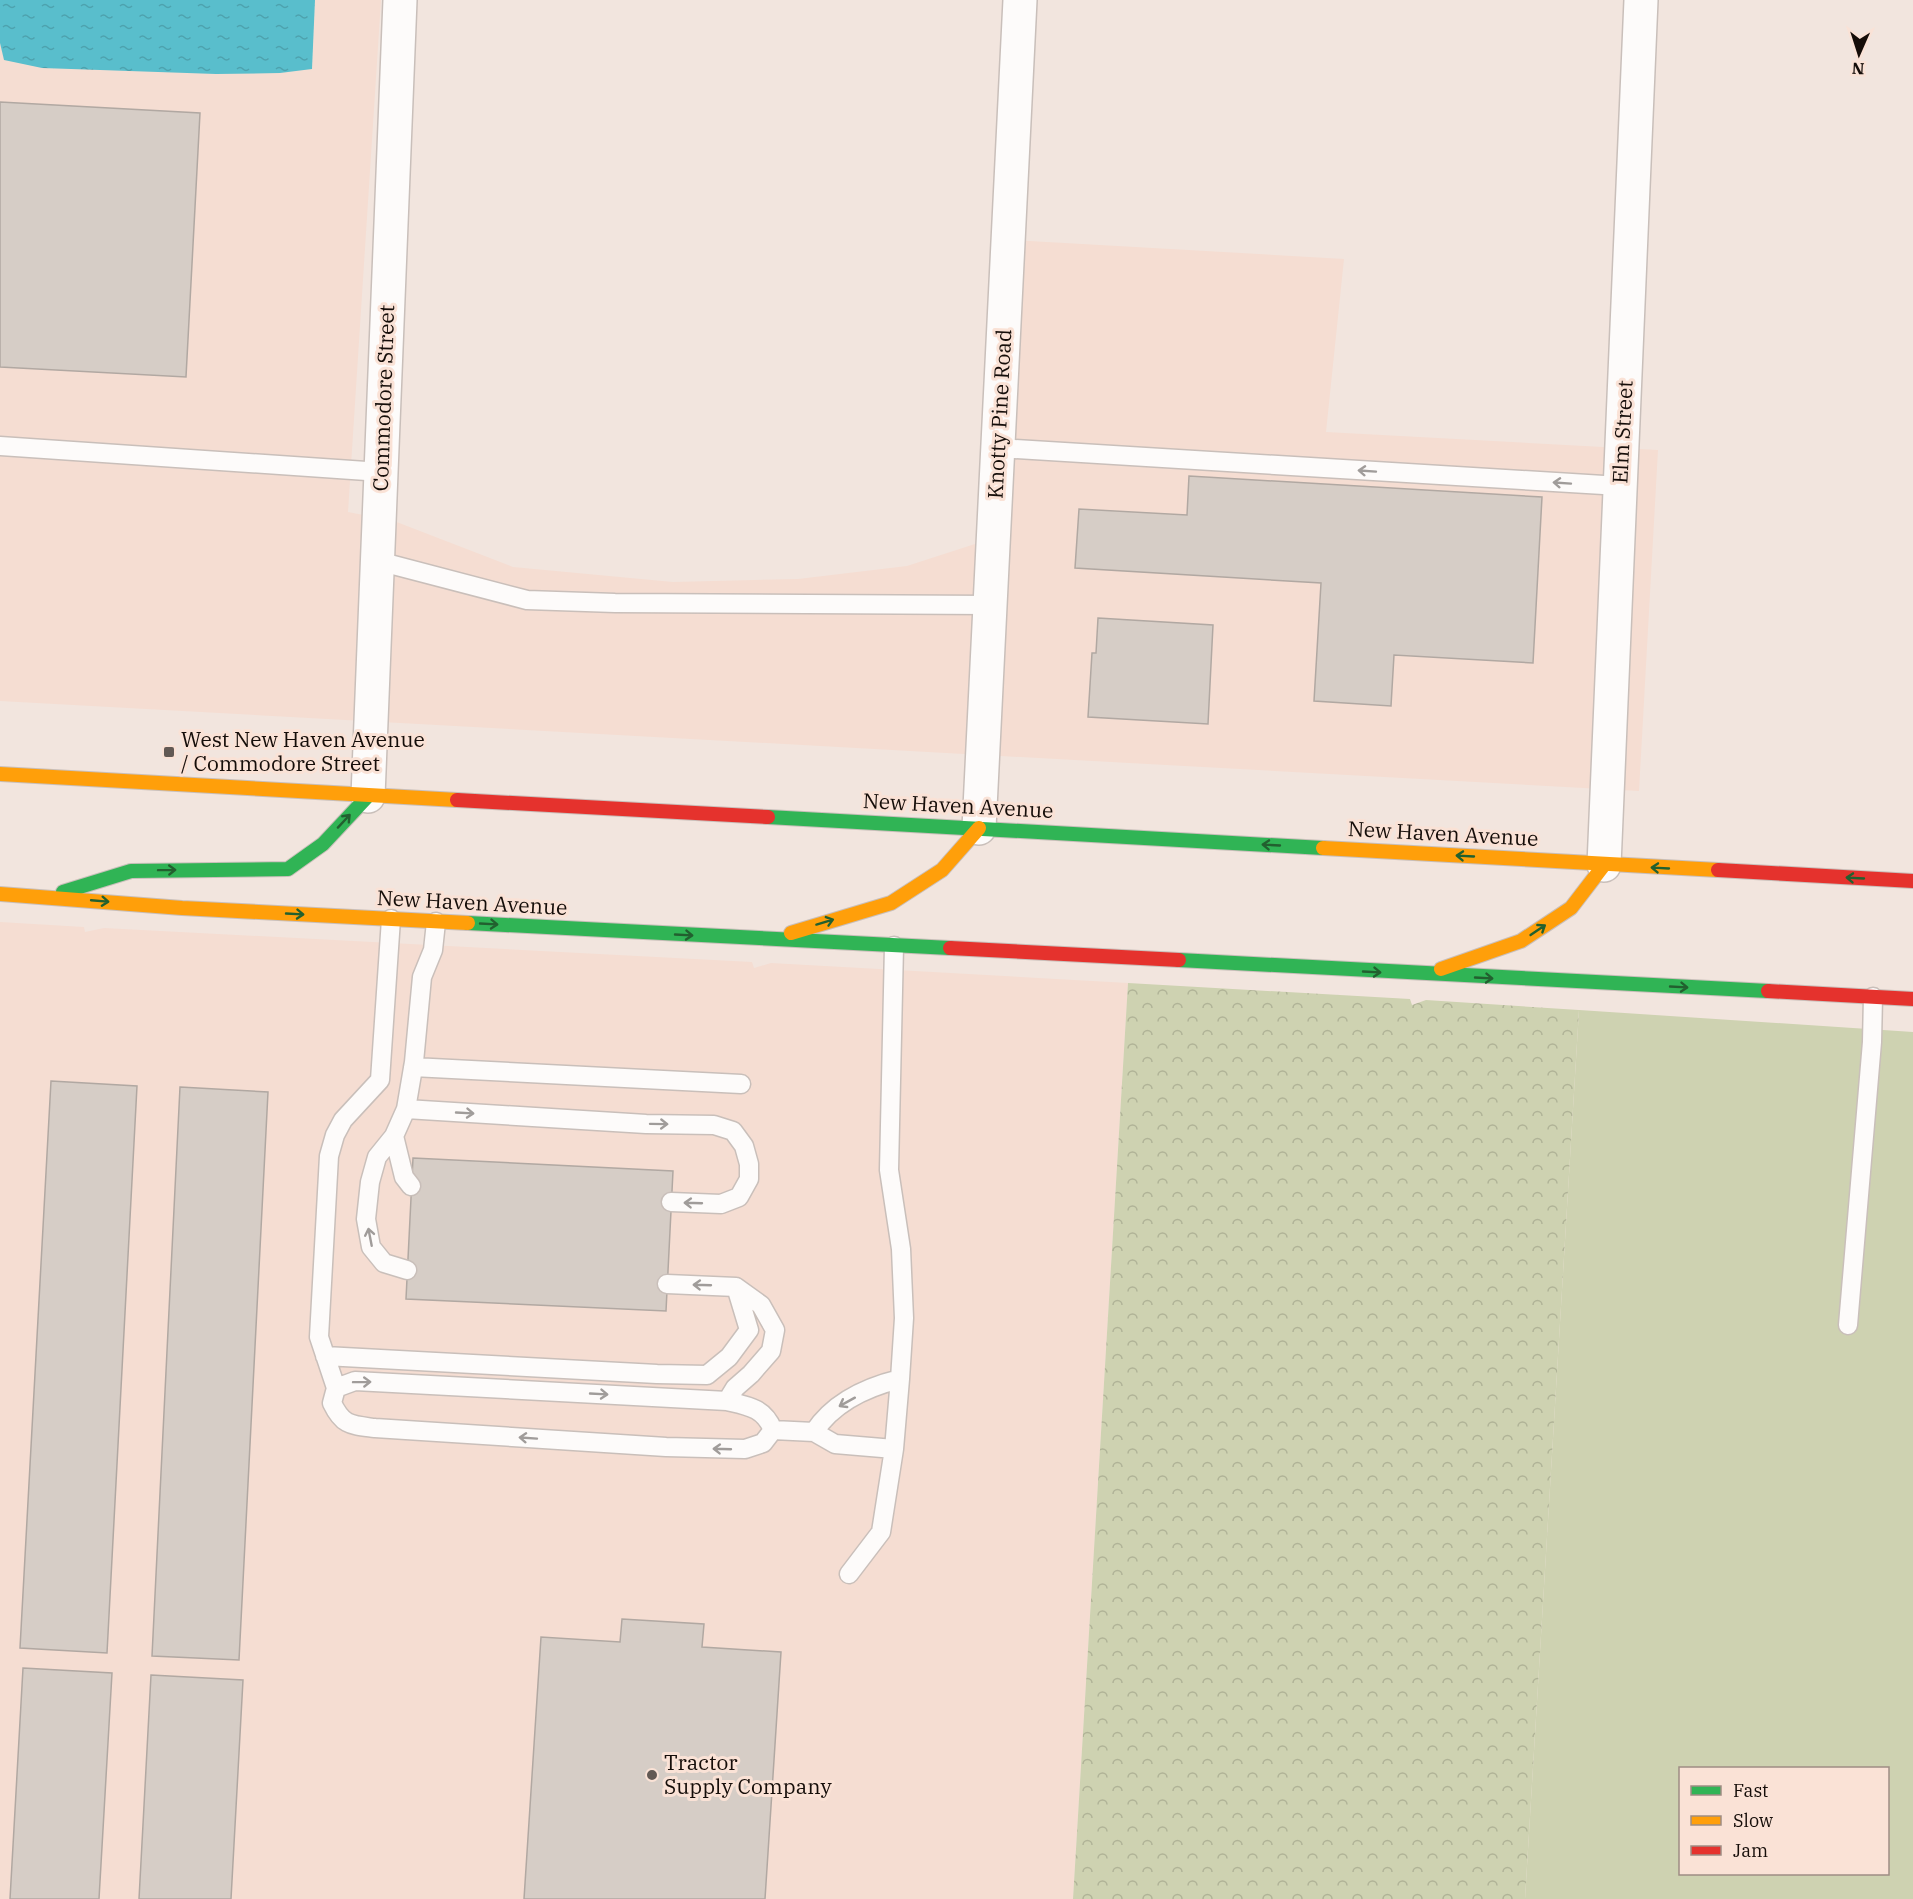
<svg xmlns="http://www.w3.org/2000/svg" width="1913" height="1899" font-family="'IBM Plex Serif',serif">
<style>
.built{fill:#f5ddd2}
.green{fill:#ced2b1;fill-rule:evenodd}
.forest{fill:url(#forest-crowns)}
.water{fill:url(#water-ripples)}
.building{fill:#d6cdc6;stroke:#b1a8a2;stroke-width:1.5}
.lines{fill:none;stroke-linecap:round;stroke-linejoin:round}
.lane-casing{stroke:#c9bfba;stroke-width:21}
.street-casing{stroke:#c9bfba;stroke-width:36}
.fast-casing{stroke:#c9bfba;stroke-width:16}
.slow-casing{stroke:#c9bfba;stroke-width:16}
.jam-casing{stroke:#c9bfba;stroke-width:16}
.lane{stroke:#fdfbfa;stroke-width:18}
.street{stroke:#fdfbfa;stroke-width:33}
.fast{stroke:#30b455;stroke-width:14}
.slow{stroke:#ff9f0a;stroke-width:14}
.jam{stroke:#e5322d;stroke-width:14}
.oneway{stroke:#a09c9a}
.oneway2{stroke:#22602f}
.poi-dot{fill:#625954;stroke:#fae2d6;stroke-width:2}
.labels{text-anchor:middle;stroke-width:6;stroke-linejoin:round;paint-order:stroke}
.street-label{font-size:21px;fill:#150d09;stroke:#fae2d6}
.poi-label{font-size:21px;fill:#150d09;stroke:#fae2d6;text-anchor:start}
</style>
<defs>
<pattern id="forest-crowns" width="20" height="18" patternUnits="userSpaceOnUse" patternTransform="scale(1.5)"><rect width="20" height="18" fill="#ced2b1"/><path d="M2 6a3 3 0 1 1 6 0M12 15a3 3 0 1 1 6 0" fill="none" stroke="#b0b397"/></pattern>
<pattern id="water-ripples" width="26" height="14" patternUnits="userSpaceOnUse" patternTransform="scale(1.5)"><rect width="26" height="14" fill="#59becc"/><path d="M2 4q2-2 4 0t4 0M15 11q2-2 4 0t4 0" fill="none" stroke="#4da2ae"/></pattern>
</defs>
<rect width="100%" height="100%" fill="#f2e5de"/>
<path class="built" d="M315 0H381L348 512 394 521 513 567 673 582 798 579 907 566 978 543 995 239 1344 259 1326 432 1658 450 1639 791 0 701V43L4 60 312 69Z
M0 922 84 927 85 932 104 928 752 962 754 968 771 963 1128 983 1073 1899H0Z"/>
<path class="green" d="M1579 1010 1913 1032V1899H1525ZM1680 1768H1888V1874H1680Z"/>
<path class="forest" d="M1128 983 1410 999 1412 1005 1426 1000 1579 1010 1525 1899H1073Z"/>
<path class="water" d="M0 0H315L312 69 280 73 216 74 42 68 4 60 0 43Z"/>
<path class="building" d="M0 102 200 113 186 377 0 367Z
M1189 476 1542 497 1533 663 1394 655 1391 706 1314 701 1321 583 1075 568 1079 509 1187 515Z
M1098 618 1213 625 1208 724 1088 717 1092 653H1096Z
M51 1081 137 1086 107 1653 20 1648Z
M180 1087 268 1092 239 1660 152 1656Z
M413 1158 673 1171 666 1311 406 1299Z
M622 1619 704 1624 702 1647 781 1652 765 1899H524L541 1637 620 1642Z
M23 1668 112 1673 99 1899H10Z
M151 1675 243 1680 231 1899H139Z"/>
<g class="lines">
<defs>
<path id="lane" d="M0 446 381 472
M998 448 1620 486
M378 561 527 600 615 603 990 605
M413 1067 741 1084
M406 1109 646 1124 714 1125 733 1131 744 1146 749 1164V1179L739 1197 721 1204 671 1202
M394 1136 404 1177 411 1186
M407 1270 384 1263 371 1247 366 1219 370 1182 377 1157 394 1136 406 1109 414 1062 422 977 433 950 436 922
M667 1284 736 1287 761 1305 775 1330 771 1351 751 1374 735 1388 727 1401C749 1406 764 1408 773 1430L814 1432
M1848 1325 1872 1042 1873 997
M325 1356 657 1374 707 1375 729 1357 749 1330 736 1287
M336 1388 319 1337 329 1156 335 1135 343 1120 380 1080 391 919
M727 1401 355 1381 336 1388 332 1403C343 1426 351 1425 375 1428L666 1447 745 1449 763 1443 773 1430
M894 1449 835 1444 814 1432C833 1403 867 1387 900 1379
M849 1574 881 1532 894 1449 900 1379 904 1318 901 1249 889 1170 894 946"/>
<path id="street" d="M368 796 400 0
M979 828 1020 0
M1604 865 1641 0"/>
<path id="fast" d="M768 817 1323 848
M63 892 131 871 288 869 323 844 368 796
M468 923 950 948
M1179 960 1768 991"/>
<path id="slow" d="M0 774 457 800
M1323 848 1718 870
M0 894 182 908 468 923
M791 933 891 903 942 870 979 828
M1441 969 1521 941 1571 908 1604 865"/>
<path id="jam" d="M457 800 768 817
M1718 870 1913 881
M950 948 1179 960
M1768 991 1913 999"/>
</defs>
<use href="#lane" class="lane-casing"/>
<use href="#street" class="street-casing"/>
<use href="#fast" class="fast-casing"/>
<use href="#slow" class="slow-casing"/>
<use href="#jam" class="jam-casing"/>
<use href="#lane" class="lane"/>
<use href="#street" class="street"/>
<use href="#fast" class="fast"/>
<use href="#slow" class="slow"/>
<use href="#jam" class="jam"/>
</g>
<defs><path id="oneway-shaft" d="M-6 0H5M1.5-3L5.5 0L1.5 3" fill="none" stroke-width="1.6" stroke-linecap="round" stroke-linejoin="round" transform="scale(1.5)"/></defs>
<g class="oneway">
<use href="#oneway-shaft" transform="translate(1367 471) rotate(-176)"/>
<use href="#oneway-shaft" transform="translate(1562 483) rotate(-176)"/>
<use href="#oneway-shaft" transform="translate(465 1113) rotate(3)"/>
<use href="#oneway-shaft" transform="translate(659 1124) rotate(1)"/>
<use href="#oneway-shaft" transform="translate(693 1203) rotate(-178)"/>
<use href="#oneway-shaft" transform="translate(370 1237) rotate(-101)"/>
<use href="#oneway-shaft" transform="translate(702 1285) rotate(-178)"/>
<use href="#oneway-shaft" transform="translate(362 1382) rotate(-1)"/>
<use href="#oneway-shaft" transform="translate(599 1394) rotate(3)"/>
<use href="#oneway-shaft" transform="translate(847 1402) rotate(151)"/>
<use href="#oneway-shaft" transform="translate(528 1438) rotate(-176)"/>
<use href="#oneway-shaft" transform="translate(722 1449) rotate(-178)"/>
</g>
<g class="oneway2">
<use href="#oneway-shaft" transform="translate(344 821) rotate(-47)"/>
<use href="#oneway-shaft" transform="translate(1271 845) rotate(-177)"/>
<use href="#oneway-shaft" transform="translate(1465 856) rotate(-177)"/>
<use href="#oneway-shaft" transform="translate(1660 868) rotate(-177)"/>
<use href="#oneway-shaft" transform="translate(167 870) rotate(-1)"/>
<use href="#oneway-shaft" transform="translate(1855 878) rotate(-177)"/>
<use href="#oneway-shaft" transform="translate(100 901) rotate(5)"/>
<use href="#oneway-shaft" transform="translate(295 914) rotate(3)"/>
<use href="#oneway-shaft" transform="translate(825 922) rotate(-17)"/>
<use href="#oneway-shaft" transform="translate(489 924) rotate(3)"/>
<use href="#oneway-shaft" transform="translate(1538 930) rotate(-34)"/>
<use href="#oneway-shaft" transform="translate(684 935) rotate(3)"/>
<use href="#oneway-shaft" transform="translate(1372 972) rotate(3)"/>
<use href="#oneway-shaft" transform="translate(1484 978) rotate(3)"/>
<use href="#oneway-shaft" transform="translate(1679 987) rotate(3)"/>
</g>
<g class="poi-dot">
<rect x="163" y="746" width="12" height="12" rx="3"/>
<circle cx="652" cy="1775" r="6"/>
</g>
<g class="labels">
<g class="street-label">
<text transform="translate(384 398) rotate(-88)" y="7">Commodore Street</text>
<text transform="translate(1000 414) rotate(-87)" y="7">Knotty Pine Road</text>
<text transform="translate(1623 432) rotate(-87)" y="7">Elm Street</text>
<text transform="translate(958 806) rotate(3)" y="7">New Haven Avenue</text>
<text transform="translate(1443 834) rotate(3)" y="7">New Haven Avenue</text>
<text transform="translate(472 903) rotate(3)" y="7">New Haven Avenue</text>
</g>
<g class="poi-label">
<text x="181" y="747">West New Haven Avenue<tspan x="181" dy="24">/ Commodore Street</tspan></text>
<text x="664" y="1770">Tractor<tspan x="664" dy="24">Supply Company</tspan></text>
</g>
</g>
<rect x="1679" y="1767" width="210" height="108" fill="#fae2d6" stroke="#9e8d84" stroke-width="1.5"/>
<rect x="1691" y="1786" width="30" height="9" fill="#30b455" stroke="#9e8d84" stroke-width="1.5"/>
<text x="1733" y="1797" font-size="18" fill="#150d09">Fast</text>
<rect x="1691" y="1816" width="30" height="9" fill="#ff9f0a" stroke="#9e8d84" stroke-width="1.5"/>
<text x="1733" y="1827" font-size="18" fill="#150d09">Slow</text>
<rect x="1691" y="1846" width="30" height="9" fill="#e5322d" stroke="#9e8d84" stroke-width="1.5"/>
<text x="1733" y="1857" font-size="18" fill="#150d09">Jam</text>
<g transform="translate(1859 54) rotate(183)" stroke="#fae2d6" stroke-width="4.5" paint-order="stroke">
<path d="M0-4.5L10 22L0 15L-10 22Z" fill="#150d09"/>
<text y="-9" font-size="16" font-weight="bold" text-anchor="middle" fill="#150d09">N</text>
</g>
</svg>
